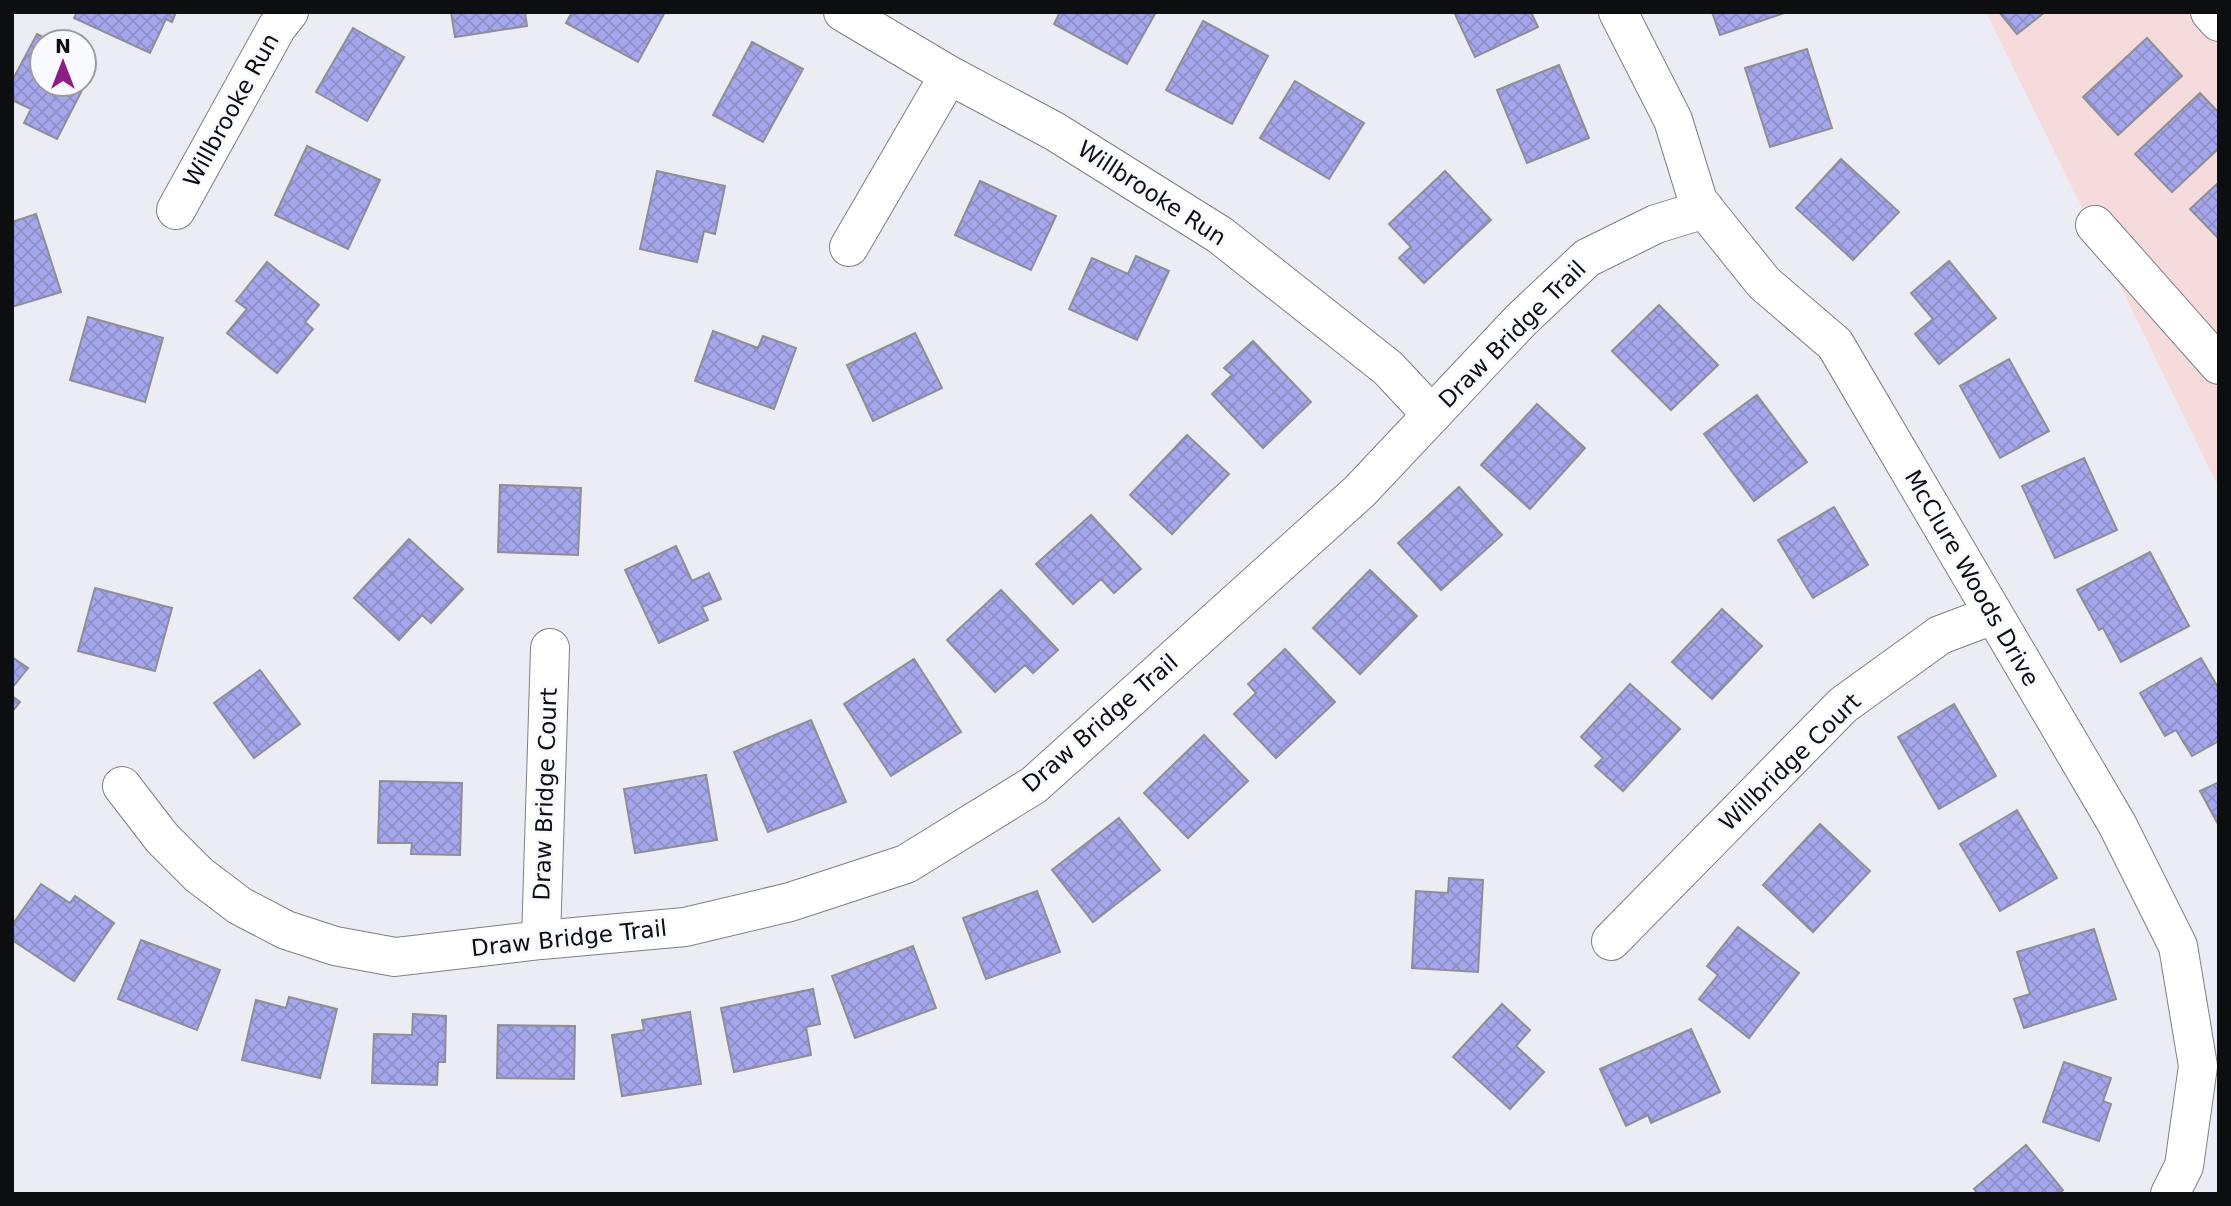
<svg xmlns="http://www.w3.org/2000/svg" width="2231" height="1206" font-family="'DejaVu Sans',sans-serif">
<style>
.commercial{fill:#f6dbdd}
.building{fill:url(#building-cross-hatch);stroke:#8e8e96;stroke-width:2}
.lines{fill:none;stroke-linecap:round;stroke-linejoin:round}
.minor-casing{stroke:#7e7f87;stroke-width:40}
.minor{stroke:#fff;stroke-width:38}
.labels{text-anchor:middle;stroke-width:6;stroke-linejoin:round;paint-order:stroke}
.street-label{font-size:23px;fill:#0d0e10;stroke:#f9faff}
</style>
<defs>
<pattern id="building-cross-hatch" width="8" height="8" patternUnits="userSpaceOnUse" patternTransform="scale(1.75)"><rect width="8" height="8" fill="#a5a6eb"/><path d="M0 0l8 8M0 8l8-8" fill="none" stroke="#8d8ec8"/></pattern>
</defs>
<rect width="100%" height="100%" fill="#ececf5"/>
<path class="commercial" d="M1986 12H2219V488Z"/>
<path class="building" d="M77 12H176L172 22 166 19 150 53 74 18Z
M451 12H525L527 26 455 37Z
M572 12H665L638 62 566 23Z
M1060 12H1156L1127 64 1054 24Z
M1454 12H1531L1538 27 1475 57Z
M1712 12H1787L1720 35Z
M1999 12H2045L2017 34Z
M1203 21 1268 56 1232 124 1166 90Z
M353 28 404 57 367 121 316 92Z
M37 34 52 42H42V84H84V59L95 65 57 139 24 123 31 109 12 100V81Z
M2147 38 2182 76 2118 135 2083 97Z
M752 42 803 69 763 142 713 115Z
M1807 49 1832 128 1770 147 1745 68Z
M1559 65 1589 138 1527 163 1497 90Z
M1295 81 1364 123 1329 179 1260 138Z
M2200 93 2219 113V148L2172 192 2135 154Z
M307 146 380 180 348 249 275 215Z
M1841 159 1899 212 1853 260 1796 208Z
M657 171 725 186 715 234 704 231 697 262 640 249Z
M1445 171 1491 220 1424 283 1399 258 1411 247 1389 224Z
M980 181 1056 216 1031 270 955 235Z
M2219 182V239L2190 209Z
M36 214 61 292 12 307V222Z
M1136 256 1169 271 1137 340 1069 309 1092 258 1128 274Z
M1949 261 1996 318 1939 364 1915 334 1933 319 1911 293Z
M267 262 319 305 305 322 313 329 277 373 227 333 247 309 236 301Z
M1659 305 1718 365 1671 410 1612 351Z
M88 317 163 338 145 402 70 380Z
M713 331 758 348 763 336 796 348 774 409 695 381Z
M915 333 942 388 873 421 847 365Z
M1253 341 1311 402 1263 448 1212 394 1232 375 1224 368Z
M2009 359 2049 431 2000 458 1960 386Z
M1757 395 1807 462 1754 501 1704 434Z
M1537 404 1585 448 1530 509 1481 465Z
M1187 435 1229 474 1172 534 1130 495Z
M2084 458 2117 530 2055 558 2022 486Z
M500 485 581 488 578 555 498 552Z
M1459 487 1502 535 1441 590 1398 543Z
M1834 507 1868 565 1813 598 1778 540Z
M1091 515 1141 569 1114 593 1101 579 1073 604 1036 564Z
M409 539 463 589 431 623 422 615 399 640 354 598Z
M676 546 692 581 709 573 721 599 702 607 708 620 659 643 625 570Z
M2150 552 2189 626 2121 662 2103 628 2099 630 2077 590Z
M1370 570 1417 616 1360 674 1313 628Z
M95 588 172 608 155 671 78 651Z
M1001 590 1058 650 1033 673 1025 665 995 692 947 640Z
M1722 609 1762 646 1712 699 1672 662Z
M1285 649 1335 702 1276 758 1234 714 1256 693 1248 684Z
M12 657 28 668 12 688Z
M2201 658 2219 689V741L2192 756 2176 730 2165 736 2140 693Z
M914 659 961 732 891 776 844 704Z
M260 670 300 724 254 758 214 703Z
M1630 684 1680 729 1623 791 1595 766 1603 758 1581 737Z
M12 696 20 702 12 712Z
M1954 704 1996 776 1939 809 1898 737Z
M811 720 846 802 768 832 734 752Z
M1204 735 1248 781 1188 838 1144 793Z
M706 775 717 840 635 853 624 789Z
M380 781 462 783 460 855 411 854 412 843H378Z
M2219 782V826L2200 791Z
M2017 810 2057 878 2000 911 1960 844Z
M1119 818 1160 870 1093 922 1052 870Z
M1820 824 1870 871 1813 932 1763 885Z
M1449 878 1483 880 1478 972 1412 968 1416 891 1448 893Z
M41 884 70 903 75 896 114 923 74 981 12 940V925Z
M1037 891 1060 952 986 979 963 918Z
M1738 927 1799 973 1749 1038 1699 999 1718 975 1707 966Z
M2094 929 2116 999 2024 1028 2014 999 2030 994 2017 952Z
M141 940 220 970 197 1030 118 999Z
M913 946 936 1008 855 1038 832 976Z
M813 989 820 1024 806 1027 811 1055 734 1072 721 1008Z
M289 997 337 1009 320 1078 242 1060 256 1000 286 1008Z
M1502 1004 1530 1030 1516 1046 1544 1072 1510 1109 1453 1057Z
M690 1012 701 1084 622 1096 612 1035 644 1030 642 1020Z
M413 1014 446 1016 445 1062H438L437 1085 372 1083 374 1034 412 1035Z
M498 1025 575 1026 574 1079 497 1078Z
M1691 1029 1720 1092 1651 1123 1648 1115 1626 1126 1600 1069Z
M2064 1062 2111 1078 2103 1101 2111 1104 2099 1141 2043 1122Z
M2026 1145 2063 1190 2058 1194H1978L1974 1189Z"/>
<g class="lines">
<defs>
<path id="minor" d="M843 12 949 75 1054 131 1220 235 1388 368 1432 415
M1618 12 1673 120 1698 201 1764 283 1835 344 2117 824 2178 946 2198 1066 2184 1166 2170 1194
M2210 12 2219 22
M176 210 277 27 289 12
M2095 225 2219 365
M849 247 949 75
M122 786 162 838 199 875 240 906 286 930 335 946 395 957 541 940 685 927 790 902 906 864 1034 785 1360 491 1521 320 1587 258 1656 224 1705 209
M541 940 550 648
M1611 941 1843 705 1940 635 1993 615"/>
</defs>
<use href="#minor" class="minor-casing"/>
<use href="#minor" class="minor"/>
</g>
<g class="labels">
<g class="street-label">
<text transform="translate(231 110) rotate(-61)" y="8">Willbrooke Run</text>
<text transform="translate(1152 193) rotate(33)" y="8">Willbrooke Run</text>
<text transform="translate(1512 334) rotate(-45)" y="8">Draw Bridge Trail</text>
<text transform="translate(1972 578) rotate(60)" y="8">McClure Woods Drive</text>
<text transform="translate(1100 723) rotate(-41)" y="8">Draw Bridge Trail</text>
<text transform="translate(1790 762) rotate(-44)" y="8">Willbridge Court</text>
<text transform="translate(545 794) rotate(-88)" y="8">Draw Bridge Court</text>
<text transform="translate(569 938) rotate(-6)" y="8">Draw Bridge Trail</text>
</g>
</g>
<rect width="2231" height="1206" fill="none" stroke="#0d0e10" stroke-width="28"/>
<g transform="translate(63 63)"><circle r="33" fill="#f9faff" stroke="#9b9c9f" stroke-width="2"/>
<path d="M0-5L12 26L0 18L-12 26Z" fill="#8b1f84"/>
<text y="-10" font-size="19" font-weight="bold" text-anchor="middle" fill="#0d0e10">N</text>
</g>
</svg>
